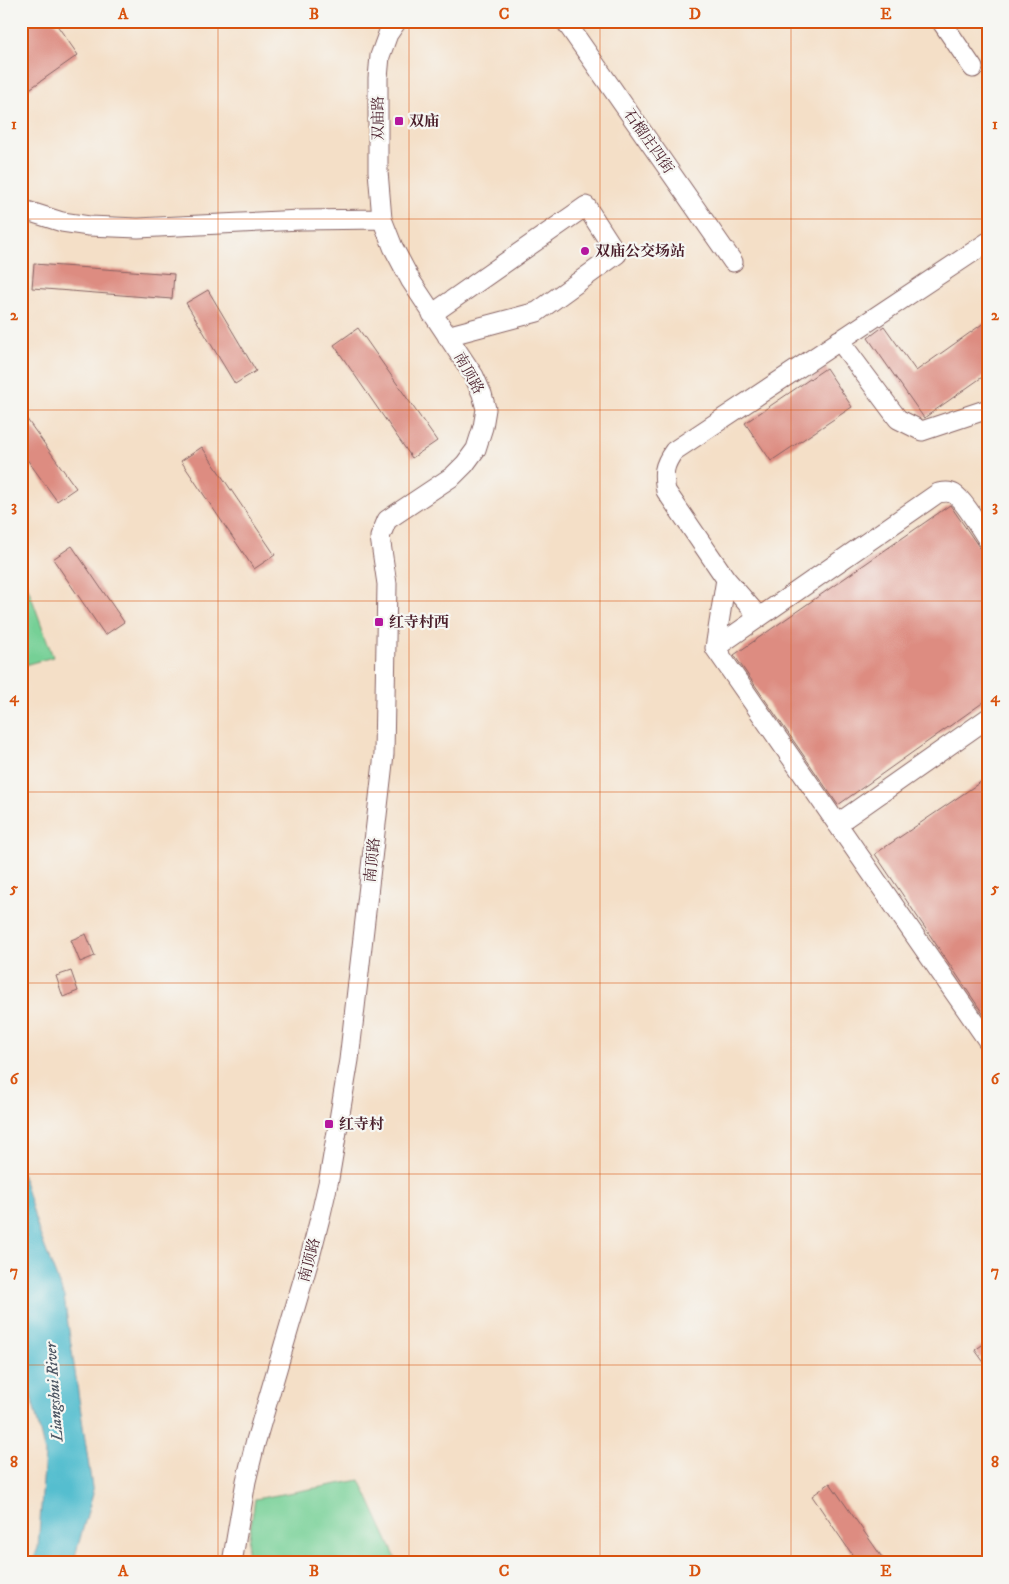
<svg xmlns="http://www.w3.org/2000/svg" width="1009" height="1584" font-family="'IM FELL DW Pica','Noto Serif SC',serif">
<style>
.green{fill:#76d096;stroke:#607860}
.water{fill:#54becf;stroke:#4f6e7d}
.building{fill:#dd8c81}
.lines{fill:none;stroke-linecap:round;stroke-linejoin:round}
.minor-casing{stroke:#866262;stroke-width:21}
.path{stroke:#866262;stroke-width:2.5;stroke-dasharray:4 4;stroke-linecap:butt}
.minor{stroke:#fff;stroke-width:19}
.grid{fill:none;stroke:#d8530f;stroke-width:1;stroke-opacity:0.55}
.poi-dot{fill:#b5179e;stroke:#f6f6f2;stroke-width:2}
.labels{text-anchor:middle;stroke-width:4.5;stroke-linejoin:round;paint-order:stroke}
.street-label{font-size:15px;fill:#4a1f2b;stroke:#f6f6f2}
.poi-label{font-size:15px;font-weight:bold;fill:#4a1f2b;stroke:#f6f6f2;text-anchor:start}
.water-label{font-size:16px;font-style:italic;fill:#4e5764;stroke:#f6f6f2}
.neatline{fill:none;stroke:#d8530f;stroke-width:2}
.grid-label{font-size:16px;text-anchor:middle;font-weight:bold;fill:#d8530f}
</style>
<rect width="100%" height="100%" fill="#f6f6f2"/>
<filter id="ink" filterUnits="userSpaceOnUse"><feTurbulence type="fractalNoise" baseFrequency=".02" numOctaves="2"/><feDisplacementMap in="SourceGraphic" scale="10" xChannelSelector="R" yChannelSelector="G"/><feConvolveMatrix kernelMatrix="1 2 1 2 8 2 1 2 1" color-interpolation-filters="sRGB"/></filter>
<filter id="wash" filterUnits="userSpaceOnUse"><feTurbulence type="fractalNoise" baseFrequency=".0096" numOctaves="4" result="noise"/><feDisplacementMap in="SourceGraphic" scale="20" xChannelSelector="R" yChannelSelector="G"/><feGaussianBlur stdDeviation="1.12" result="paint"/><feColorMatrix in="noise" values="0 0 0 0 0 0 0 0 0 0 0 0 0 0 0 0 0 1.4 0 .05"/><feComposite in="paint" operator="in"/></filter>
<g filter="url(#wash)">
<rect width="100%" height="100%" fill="#f4dfc7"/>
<path class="green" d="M21 568 53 657 21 666Z
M360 1480 398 1563H245L255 1499Z"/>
<path class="water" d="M21 1170 39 1232 64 1297 93 1494 73 1563H32L38 1548 45 1453 21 1354Z"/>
<g id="blocks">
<path class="building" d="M21 21H54L78 55 21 95Z
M34 264 174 274 172 299 32 288Z
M208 290 256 371 235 384 186 303Z
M988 320V373L924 418 868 338 884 326 916 371Z
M358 328 437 441 412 458 334 345Z
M826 368 852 407 771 461 745 423Z
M21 411 76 488 57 501 21 451Z
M202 447 275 555 254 569 181 461Z
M950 505 988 560V699L838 805 734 655Z
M72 546 124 622 105 635 53 559Z
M988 777V1021L875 854Z
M86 934 95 956 80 962 71 940Z
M71 971 78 991 63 997 56 976Z
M988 1341V1368L975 1350Z
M830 1483 886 1563H858L812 1496Z"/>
</g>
</g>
<g filter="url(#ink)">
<use href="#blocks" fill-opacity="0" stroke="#866262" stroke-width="1"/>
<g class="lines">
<defs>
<path id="minor" d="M565 21 733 262
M941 21 973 68
M21 209 62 222 89 226 138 228 301 220 382 219
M432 314 586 206 617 254 537 312 447 336
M839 340 898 419 922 431 988 409
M988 540C981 530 964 500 954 494 949 491 944 492 938 493L715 648 988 1041
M726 579 666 491C663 473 663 466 674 451L988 242
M715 648 726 579 759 617
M837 824 988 718
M232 1563 246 1481 255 1444 311 1253 320 1218 329 1179 349 1060 384 754 387 584 380 537 387 520 453 476 465 464 476 449 483 427 486 409 482 394 474 376 411 281 393 247 382 219 378 171V78L380 56 388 34 397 21"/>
</defs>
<use href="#minor" class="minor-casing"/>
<path class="path" d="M21 1450 23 1470 21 1485"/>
<use href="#minor" class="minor"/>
</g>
</g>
<path class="grid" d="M218 21V1563M409 21V1563M600 21V1563M791 21V1563M21 219H988M21 410H988M21 601H988M21 792H988M21 983H988M21 1174H988M21 1365H988"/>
<g class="poi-dot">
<rect x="394" y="116" width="10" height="10" rx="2.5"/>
<circle cx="585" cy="251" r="5"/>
<rect x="374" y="617" width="10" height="10" rx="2.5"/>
<rect x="324" y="1119" width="10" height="10" rx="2.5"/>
</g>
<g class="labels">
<g class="street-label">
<text transform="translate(378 118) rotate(-90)" y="5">双庙路</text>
<text transform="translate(649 141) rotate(55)" y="5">石榴庄四街</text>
<text transform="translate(469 373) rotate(61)" y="5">南顶路</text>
<text transform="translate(372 860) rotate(-84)" y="5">南顶路</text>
<text transform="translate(309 1260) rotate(-75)" y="5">南顶路</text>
</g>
<g class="poi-label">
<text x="409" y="126">双庙</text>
<text x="595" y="256">双庙公交场站</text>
<text x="389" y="627">红寺村西</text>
<text x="339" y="1129">红寺村</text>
</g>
<g class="water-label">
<text transform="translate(53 1392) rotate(-94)" y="6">Liangshui River</text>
</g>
</g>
<rect width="1009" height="1584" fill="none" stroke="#f6f6f2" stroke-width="55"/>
<rect x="28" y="28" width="954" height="1528" class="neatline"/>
<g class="grid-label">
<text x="123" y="19">A</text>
<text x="314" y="19">B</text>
<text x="504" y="19">C</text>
<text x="695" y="19">D</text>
<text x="886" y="19">E</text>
<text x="14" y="129">1</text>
<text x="995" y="129">1</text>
<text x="14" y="320">2</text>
<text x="995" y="320">2</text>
<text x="14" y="511">3</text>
<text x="995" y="511">3</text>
<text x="14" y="702">4</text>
<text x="995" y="702">4</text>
<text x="14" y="893">5</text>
<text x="995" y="893">5</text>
<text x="14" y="1084">6</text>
<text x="995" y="1084">6</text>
<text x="14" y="1276">7</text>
<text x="995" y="1276">7</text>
<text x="14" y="1467">8</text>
<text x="995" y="1467">8</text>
<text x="123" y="1576">A</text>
<text x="314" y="1576">B</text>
<text x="504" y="1576">C</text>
<text x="695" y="1576">D</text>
<text x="886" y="1576">E</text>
</g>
</svg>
